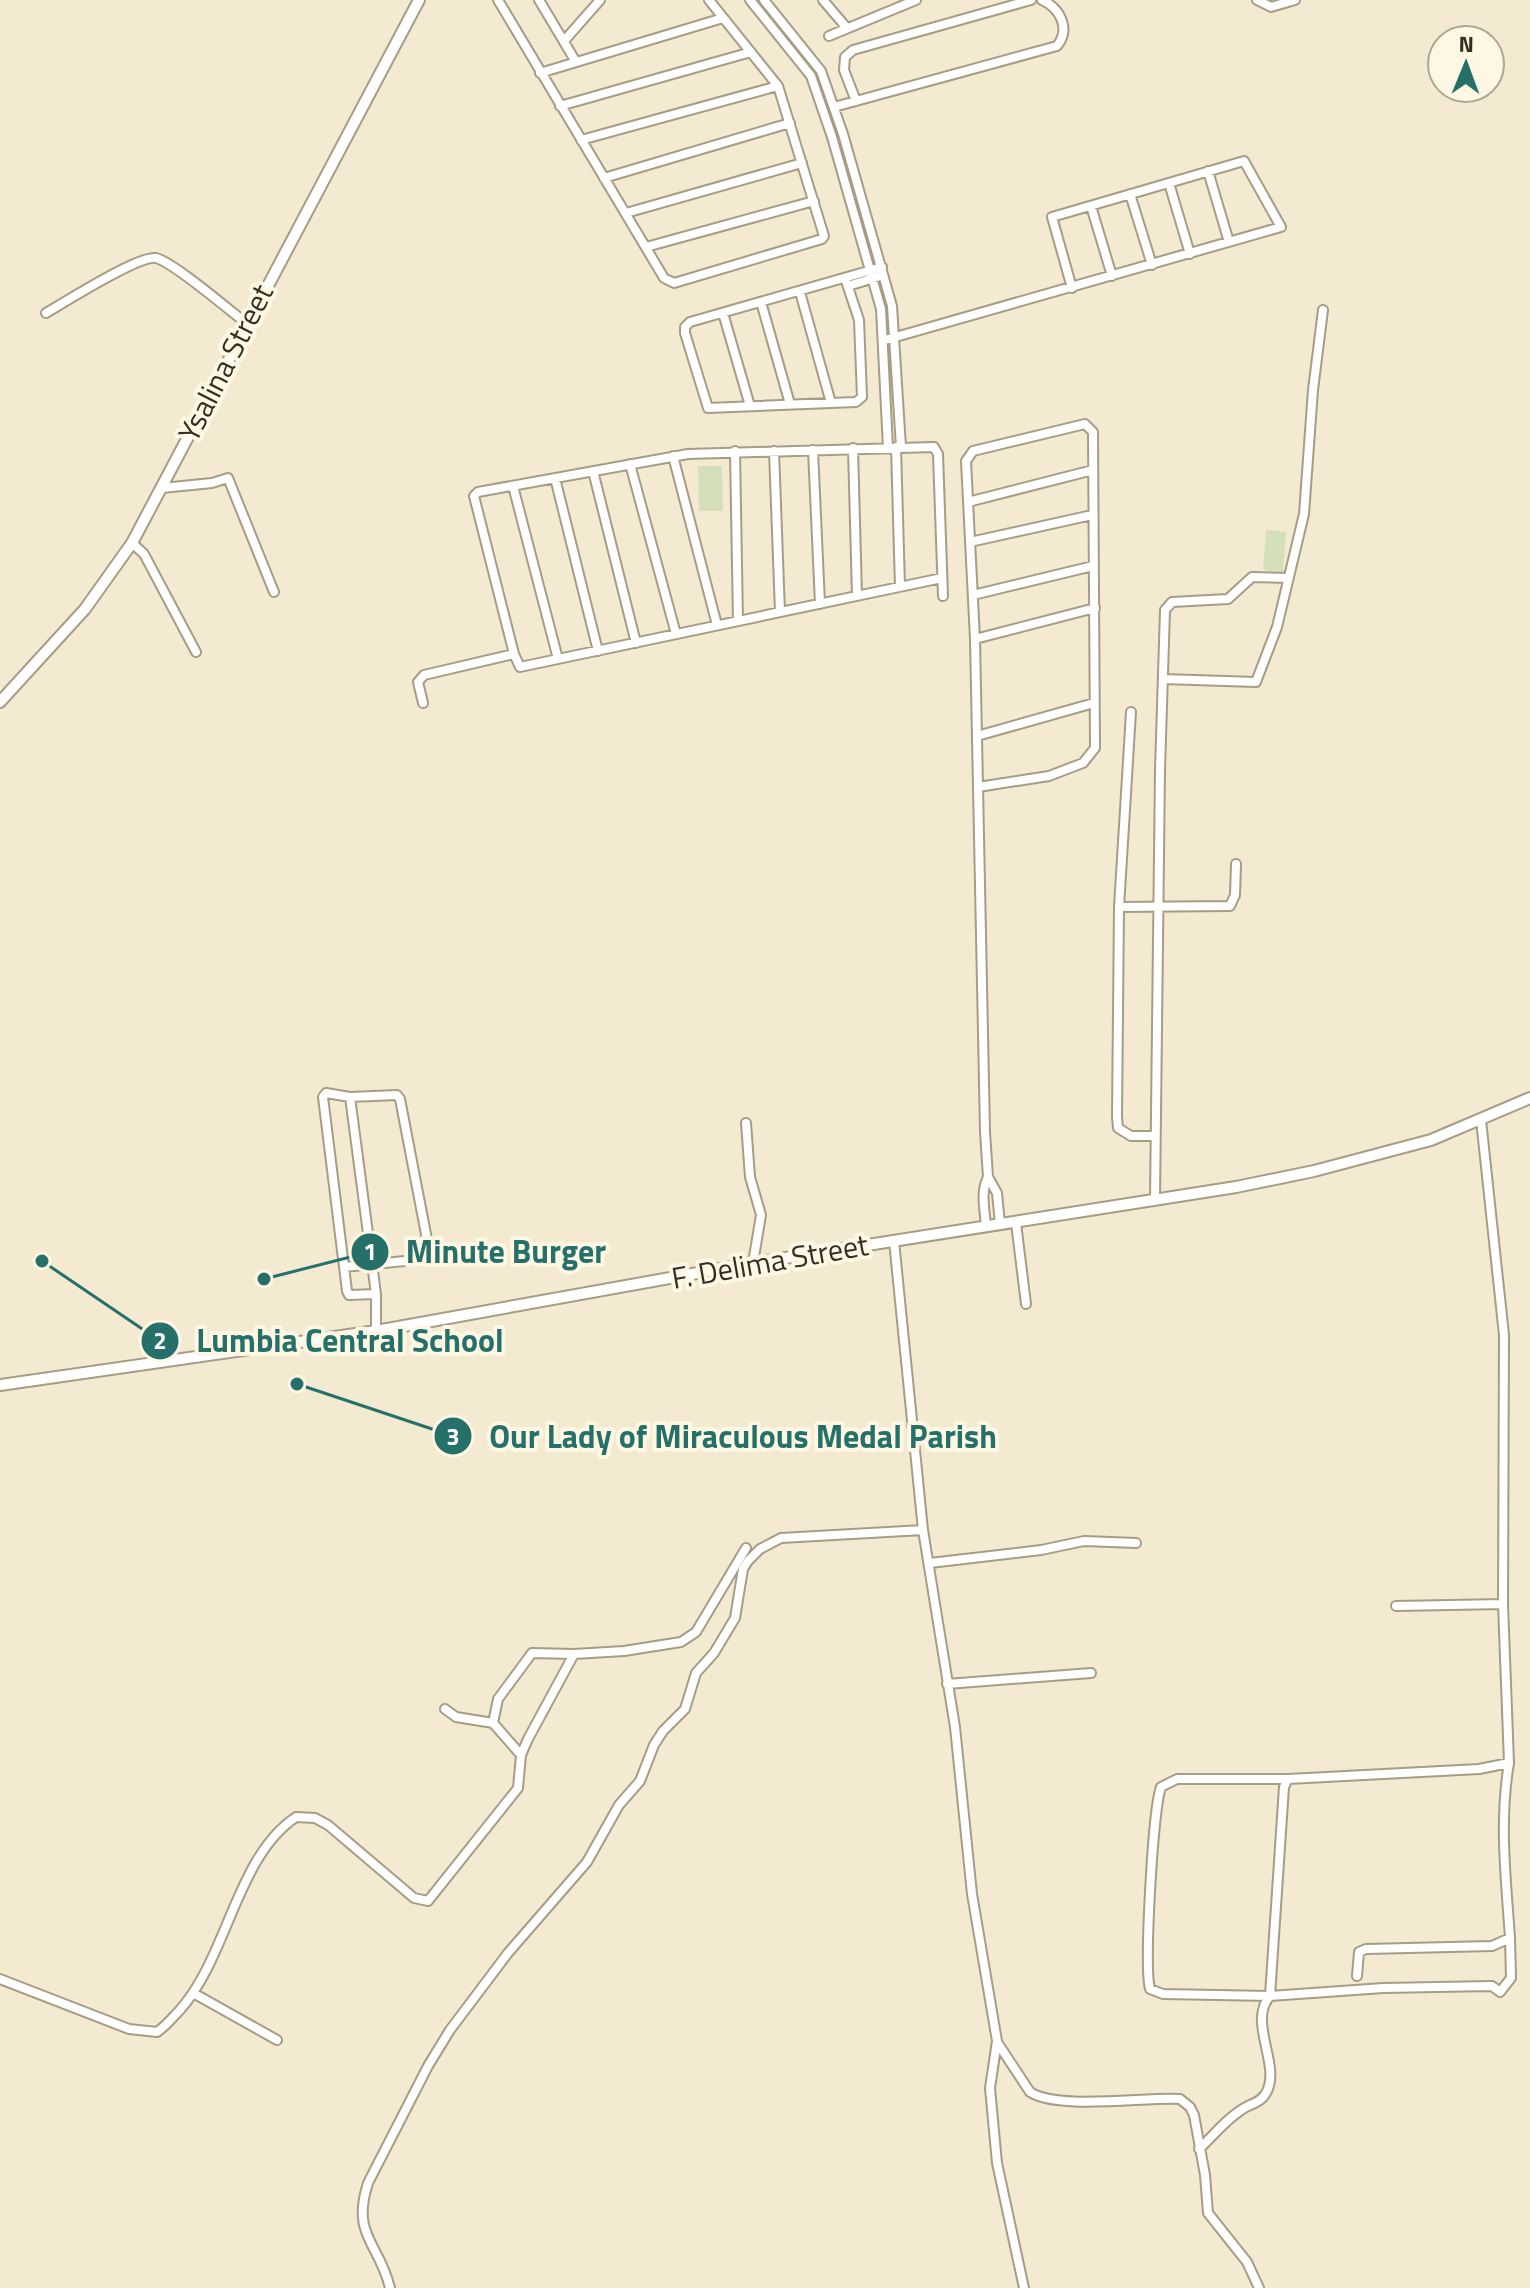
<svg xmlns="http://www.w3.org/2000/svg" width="1530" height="2288" font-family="'Titillium Web',sans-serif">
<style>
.green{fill:#d5e0bb}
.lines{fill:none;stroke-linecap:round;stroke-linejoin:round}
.minor-casing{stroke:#a59d85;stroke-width:12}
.tertiary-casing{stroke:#a59d85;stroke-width:14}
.minor{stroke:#fff;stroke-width:8}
.tertiary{stroke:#fff;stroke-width:10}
.labels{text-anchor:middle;stroke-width:8;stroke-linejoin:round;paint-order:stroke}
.street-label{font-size:30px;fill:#322f25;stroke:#fef7e3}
.leader{fill:none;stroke:#26706a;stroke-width:3}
.callout-dot{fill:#26706a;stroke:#fef7e3;stroke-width:3}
.mark-label{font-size:24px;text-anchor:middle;font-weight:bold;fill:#fff}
.callout-label{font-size:32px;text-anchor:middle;font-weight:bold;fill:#26706a;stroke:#fef7e3;stroke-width:8;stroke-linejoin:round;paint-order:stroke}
</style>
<rect width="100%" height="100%" fill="#f3ead1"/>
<path class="green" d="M698 466H722L723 511H699Z
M1266 530 1286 532 1283 572 1263 570Z"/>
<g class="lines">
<defs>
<path id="minor" d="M498 0 664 278 674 283 822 239 824 236 778 86 709 0
M539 0 576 62
M750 0 811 76 832 137 881 309 888 448
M764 0 821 71 843 134 892 306 901 447
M823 0 846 27
M1257 0 1271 7 1295 0
M829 36 916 0
M564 41 600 0
M540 73 723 18
M856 101 844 70 845 57 853 50 1031 0
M560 106 751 52
M834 107 1057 46C1071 29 1060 8 1042 0
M581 140 778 86
M1208 171 1229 242
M604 178 790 123
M1169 183 1190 254
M1130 194 1152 265
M1091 206 1112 276
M626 213 802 163
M646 247 814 201
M845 278 859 320 862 397 856 402 708 408 685 333V327L690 322 882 267
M848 286 877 277
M800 292 831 403
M761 302 790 404
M46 313C65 302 139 255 156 258 173 262 229 310 246 323
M723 313 750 406
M885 340 1281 227 1244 161 1052 217 1072 288
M896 447 900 587
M853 448 857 596
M813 450 820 604
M735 451 738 621
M774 451 780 612
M673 456 717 625
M630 464 676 634
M593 471 636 643
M555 478 598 651
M513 486 558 659
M162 488 212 483 228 478 274 592
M968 502 1093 470
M970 542 1092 515
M132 543 144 554 196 652
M942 578 520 667 514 654 474 496 478 492 688 454 934 447 938 454 943 596
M973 595 1093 566
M975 639 1095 608
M1163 679 1256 682 1277 627 1304 514 1313 390 1323 310
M423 703 418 682 424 675 514 654
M1131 712 1119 907 1117 1117 1118 1128 1131 1136H1154
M977 736 1094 703
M978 787 1049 776 1083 763 1095 748 1093 432 1085 424 973 451 966 461 975 639 985 1132 988 1177 997 1193 1000 1224
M1119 907 1230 906 1235 895 1236 864
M350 1097 376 1294V1331
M746 1123 750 1177 761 1215 753 1263
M1155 1200 1160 770 1165 610 1172 602 1228 599 1252 577 1289 578
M1016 1223 1026 1304
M986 1227C985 1210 980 1192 988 1177
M894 1241 923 1530 955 1727 972 1894 997 2041 990 2088 997 2163 1024 2288
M344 1267 425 1259 430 1255 400 1099 397 1095 350 1097 326 1093 323 1097 347 1291 349 1295 376 1294
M930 1563 1041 1550 1084 1541 1136 1543
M1396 1606 1503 1604
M947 1684 1091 1673
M445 1709 456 1717 493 1723
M521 1755 493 1723 498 1699 532 1653 574 1654
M1288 1779H1177L1161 1787C1153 1808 1144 1966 1150 1989L1163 1994 1270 1996 1383 1988 1492 1986 1500 1992 1511 1978 1510 1938
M1357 1976 1359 1952 1366 1949 1492 1946 1510 1938C1506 1879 1499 1822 1509 1763
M0 1979 129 2029 157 2032C166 2026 172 2018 179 2011 228 1957 236 1857 296 1817L315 1818 328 1825 414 1898 428 1901 518 1788 521 1755 528 1739 574 1654 624 1651 681 1642 696 1632 746 1548
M195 1994 277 2040
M997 2042 1030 2092C1057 2110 1144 2097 1180 2099L1190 2107 1194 2115 1205 2175 1208 2213 1247 2262 1259 2288
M1199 2149C1214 2135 1228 2117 1246 2107 1254 2103 1262 2101 1266 2093 1282 2066 1247 2022 1270 1996L1284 1787 1288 1779 1479 1769 1509 1763 1503 1604 1504 1335 1481 1120
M390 2288C379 2242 351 2236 368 2183L428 2066 450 2030 508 1953 587 1862 619 1805 640 1781 654 1745 663 1731 685 1709 696 1673 714 1653 735 1618 743 1569 748 1561 760 1549 781 1538 923 1530"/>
<path id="tertiary" d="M0 702 85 609 132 543 419 0
M0 1385 376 1331 753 1263 1236 1187 1314 1171 1431 1140 1530 1098"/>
</defs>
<use href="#minor" class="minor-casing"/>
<use href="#tertiary" class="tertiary-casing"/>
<use href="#minor" class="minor"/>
<use href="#tertiary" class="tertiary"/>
</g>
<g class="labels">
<g class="street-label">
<text transform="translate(226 363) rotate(-63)" y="10">Ysalina Street</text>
<text transform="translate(770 1262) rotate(-10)" y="10">F. Delima Street</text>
</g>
</g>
<path class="leader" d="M264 1279L370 1252M42 1261L160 1341M297 1384L453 1436"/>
<g class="callout-dot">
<circle cx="264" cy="1279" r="8"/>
<circle cx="42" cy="1261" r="8"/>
<circle cx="297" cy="1384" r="8"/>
<circle cx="370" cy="1252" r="20"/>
<circle cx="160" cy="1341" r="20"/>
<circle cx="453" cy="1436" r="20"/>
</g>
<g class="mark-label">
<text x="370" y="1260">1</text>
<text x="160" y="1349">2</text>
<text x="453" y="1445">3</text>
</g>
<g class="callout-label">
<text x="506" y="1263">Minute Burger</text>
<text x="350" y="1352">Lumbia Central School</text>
<text x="743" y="1448">Our Lady of Miraculous Medal Parish</text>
</g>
<g transform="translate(1466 64) rotate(1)"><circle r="38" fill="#fef7e3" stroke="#aca797" stroke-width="2"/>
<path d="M0-6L14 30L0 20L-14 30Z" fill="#26706a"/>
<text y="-12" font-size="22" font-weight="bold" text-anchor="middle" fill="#322f25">N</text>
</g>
</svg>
